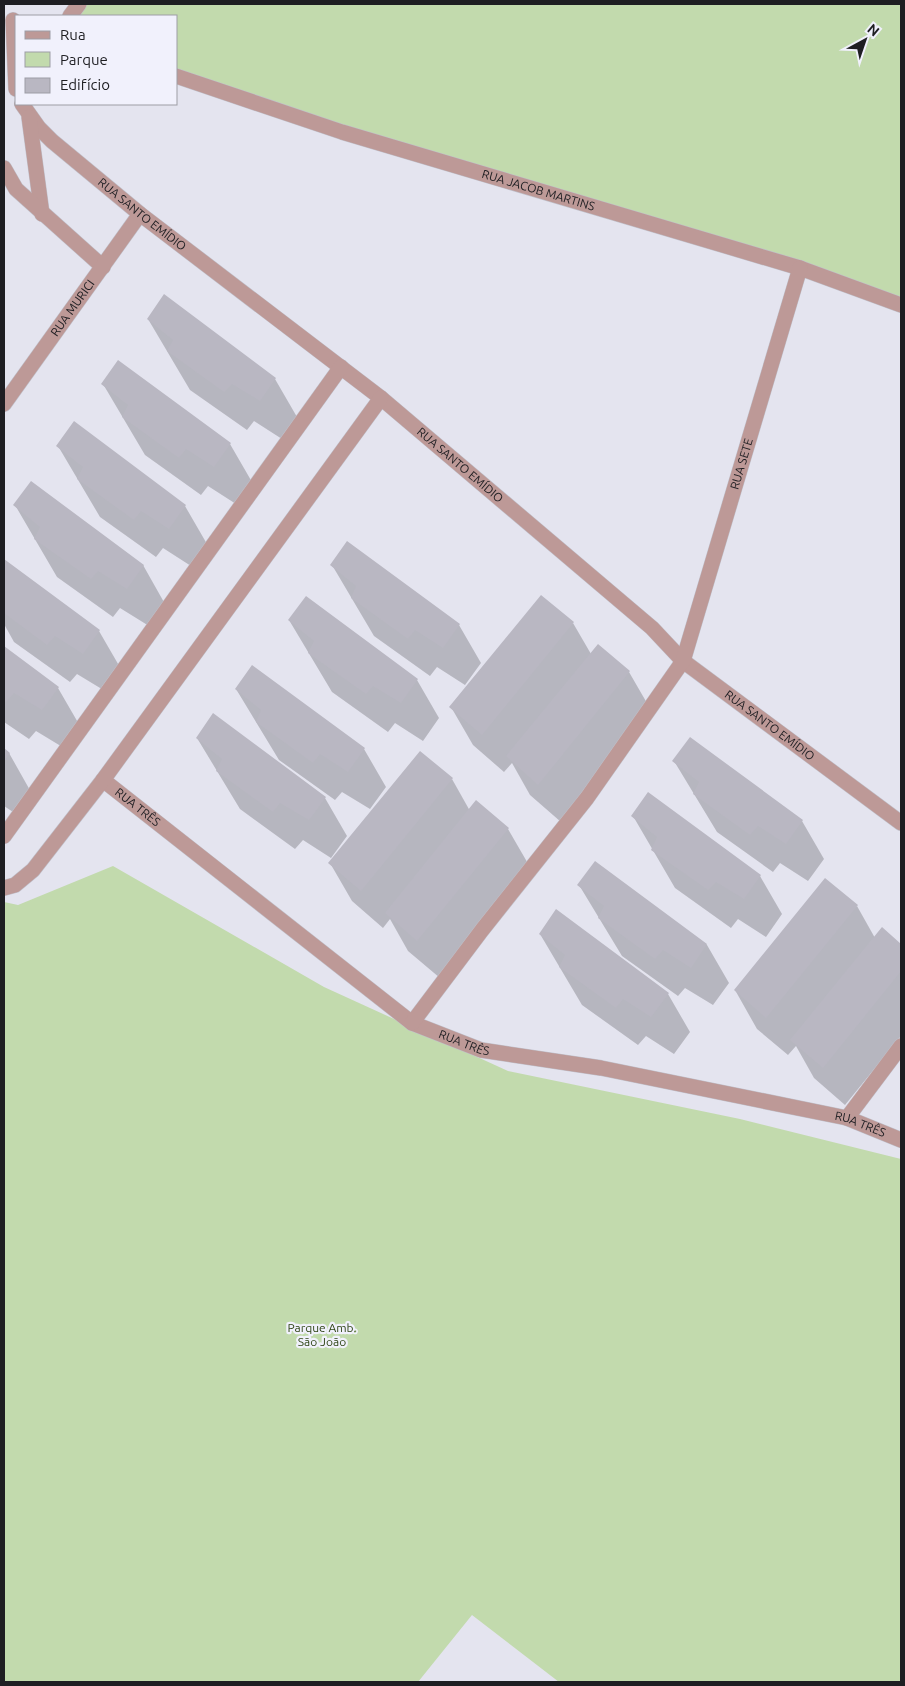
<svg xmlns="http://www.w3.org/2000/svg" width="905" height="1686" font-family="Ubuntu,sans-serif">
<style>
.green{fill:#c2daad}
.shadow{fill:#0003}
.building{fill:#b9b7c2}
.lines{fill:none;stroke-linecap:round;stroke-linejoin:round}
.street-casing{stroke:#c0c0ca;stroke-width:16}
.street{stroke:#bd9997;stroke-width:15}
.labels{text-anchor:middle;stroke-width:4.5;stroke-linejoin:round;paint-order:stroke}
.street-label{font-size:12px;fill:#1e1e22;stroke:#f1f1fc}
.park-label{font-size:12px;fill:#2e4415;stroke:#f1f1fc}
</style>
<rect width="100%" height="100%" fill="#e4e4ef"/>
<path class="green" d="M79 4H901V305L176 74V16H70Z
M113 866 324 987 508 1071 740 1119 901 1159V1682H559L472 1615 418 1682H4V902L18 905Z"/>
<path class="shadow" d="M148 319 275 379 297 417 282 439 254 421 247 430 190 390Z
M103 384 230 444 252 482 236 504 208 486 201 495 145 455Z
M58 446 185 506 207 544 191 566 163 548 156 557 100 517Z
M15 505 143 565 165 604 149 626 120 608 113 617 57 577Z
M4 560 99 631 121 669 105 691 77 674 70 682 14 642 4 624Z
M332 565 459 625 481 663 465 685 437 667 430 676 374 636Z
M289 620 417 680 439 718 423 741 395 723 388 732 332 692Z
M573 623 591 654 598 646 629 672 651 710 561 822 530 795 512 763 504 772 473 745 451 707Z
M4 648 58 688 80 726 64 748 36 731 29 739 4 722Z
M236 689 364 749 386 787 370 809 342 792 335 800 279 760Z
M197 738 325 798 347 836 331 858 303 840 295 849 240 809Z
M4 749 9 753 31 792 16 814 4 806Z
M674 761 802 821 824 859 808 881 780 863 773 872 717 832Z
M452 779 470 811 508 829 530 867 440 978 408 951 390 919 383 928 352 901 330 863Z
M633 816 760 876 782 914 766 937 738 919 731 928 675 888Z
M595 863 707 945 729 983 713 1005 685 988 678 996 622 956 579 885Z
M857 906 875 938 882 929 901 945V1036L845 1105 814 1078 796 1046 788 1055 757 1029 735 990Z
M540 934 668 994 690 1032 674 1054 646 1036 638 1045 582 1005Z"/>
<path class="building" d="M164 294 276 378 260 401 232 384 224 392 167 351 173 340 147 319Z
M118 360 231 443 214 467 186 449 179 458 122 417 128 405 101 384Z
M74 421 186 505 169 529 141 511 134 520 77 479 83 467 56 446Z
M31 481 144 565 127 589 98 571 91 579 34 539 40 527 13 505Z
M347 541 460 624 443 648 415 630 408 639 351 598 356 586 330 565Z
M4 559 100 630 83 654 55 636 47 645 4 613Z
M541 595 574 622 482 735 449 707Z
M306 596 418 679 401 703 373 686 366 694 308 653 314 641 288 620Z
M598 644 630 671 538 785 506 756Z
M4 646 59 687 42 710 14 693 6 702 4 700Z
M252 665 365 748 348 772 320 754 313 763 256 722 261 710 235 689Z
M213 713 326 797 309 820 280 803 273 812 216 771 222 759 196 738Z
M690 737 803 820 786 844 758 826 750 835 693 794 699 782 672 761Z
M4 748 10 753 4 761Z
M420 751 453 778 361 891 328 863Z
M648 792 761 875 744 899 716 882 708 890 651 850 657 837 631 816Z
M476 800 509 828 417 941 385 913Z
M595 861 707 944 691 968 663 950 655 959 598 918 604 906 577 885Z
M825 878 858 905 766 1018 734 990Z
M556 909 669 993 651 1017 623 999 616 1008 559 967 565 955 539 934Z
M882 927 901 944V971L823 1068 790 1040Z"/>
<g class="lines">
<defs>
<g id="street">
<path d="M70 16 79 4"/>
<path d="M13 20 16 89"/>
<path id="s1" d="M176 76 342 132 800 268 901 305"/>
<path id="s2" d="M22 104 39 128 52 141 140 214 381 398 652 628 683 661 901 823"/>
<path d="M29 117 42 214"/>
<path d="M4 168 16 189 103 267"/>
<path id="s3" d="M4 404 140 214"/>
<path id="s4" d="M103 780 412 1023 481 1050 601 1068 847 1118 901 1140"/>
<path d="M4 836 341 367"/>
<path d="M4 888 15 885 33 870 103 780 381 398"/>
<path id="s5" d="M412 1023 482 930 587 798 683 661 800 268"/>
<path d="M847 1118 901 1046"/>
</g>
</defs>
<use href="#street" class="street-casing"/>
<use href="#street" class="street"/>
</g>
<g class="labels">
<g class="street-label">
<text dy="4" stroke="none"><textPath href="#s1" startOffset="380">RUA JACOB MARTINS</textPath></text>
<text dy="4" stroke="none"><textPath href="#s2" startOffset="164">RUA SANTO EMÍDIO</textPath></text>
<text dy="4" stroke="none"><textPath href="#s3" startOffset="118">RUA MURICI</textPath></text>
<text dy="4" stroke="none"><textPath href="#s2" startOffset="569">RUA SANTO EMÍDIO</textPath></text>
<text dy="4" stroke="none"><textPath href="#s5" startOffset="658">RUA SETE</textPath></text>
<text dy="4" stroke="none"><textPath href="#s2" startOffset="974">RUA SANTO EMÍDIO</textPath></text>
<text dy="4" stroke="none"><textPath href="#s4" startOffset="44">RUA TRÊS</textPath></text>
<text dy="4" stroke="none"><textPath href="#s4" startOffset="449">RUA TRÊS</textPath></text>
<text dy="4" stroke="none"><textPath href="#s4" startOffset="854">RUA TRÊS</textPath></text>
</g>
<g class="park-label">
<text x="322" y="1332">Parque Amb.<tspan x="322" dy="14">São João</tspan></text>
</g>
</g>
<rect width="905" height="1686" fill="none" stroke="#1e1e22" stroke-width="10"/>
<rect x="15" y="15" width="162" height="90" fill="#f1f1fc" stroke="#9d9da5"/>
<rect x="25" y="31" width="25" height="8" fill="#bd9997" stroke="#9d9da5"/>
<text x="60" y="40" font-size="15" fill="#1e1e22">Rua</text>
<rect x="25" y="52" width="25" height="15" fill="#c2daad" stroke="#9d9da5"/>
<text x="60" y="65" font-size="15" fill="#1e1e22">Parque</text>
<rect x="25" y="78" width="25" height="15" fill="#b9b7c2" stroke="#9d9da5"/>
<text x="60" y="90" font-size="15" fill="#1e1e22">Edifício</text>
<g transform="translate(865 40) rotate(40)" stroke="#f1f1fc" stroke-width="4" paint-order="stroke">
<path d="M0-4L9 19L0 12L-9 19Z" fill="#1e1e22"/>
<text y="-8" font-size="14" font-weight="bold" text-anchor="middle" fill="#1e1e22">N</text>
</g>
</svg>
